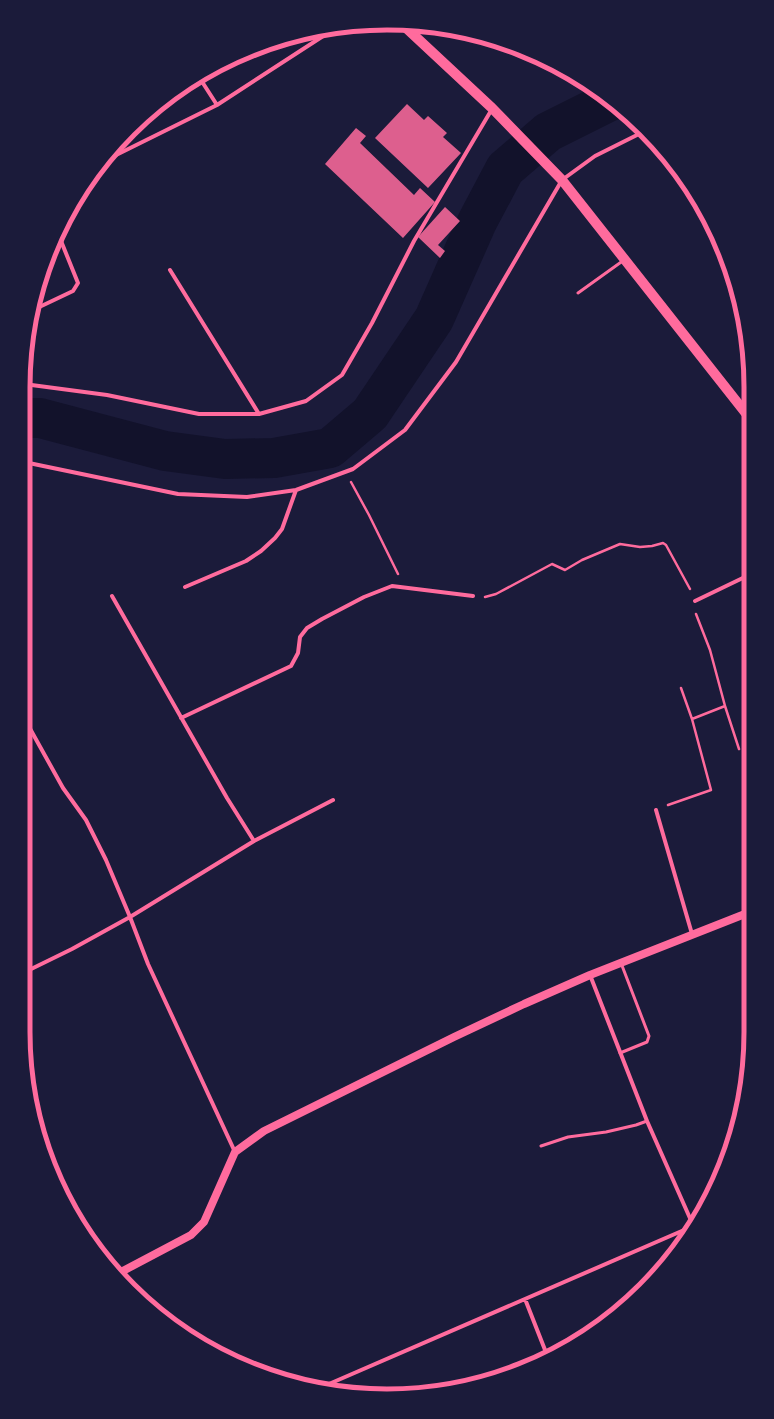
<svg xmlns="http://www.w3.org/2000/svg" width="774" height="1419" font-family="'Fira Sans Condensed',sans-serif">
<style>
.lines{fill:none;stroke-linecap:round;stroke-linejoin:round}
.river{stroke:#12122b;stroke-width:40}
.building{fill:#dd5f8e}
.path{stroke:#ff6b9d;stroke-width:2.5}
.service{stroke:#ff6b9d;stroke-width:3}
.minor{stroke:#ff6b9d;stroke-width:4}
.secondary{stroke:#ff6b9d;stroke-width:8}
.primary{stroke:#ff6b9d;stroke-width:10}
.rim{fill:none;stroke:#ff6b9d;stroke-width:5}
</style>
<rect width="100%" height="100%" fill="#1b1b3a"/>
<g class="lines">
<path class="river" d="M24 418H40L165 451 225 459 274 458 330 448 370 414 434 319 477 222 505 169 548 132 610 101"/>
</g>
<path class="building" d="M407 104 424 120 428 116 447 133 443 137 461 153 428 188 375 138Z
M356 128 366 136 360 143 414 195 420 188 435 202 403 238 325 164Z
M445 207 460 221 438 245 445 251 440 258 418 237Z"/>
<g class="lines">
<path class="path" d="M351 482 369 515 398 574
M485 597 496 594 552 564 565 570 582 560 620 544 640 547 652 546 663 543 666 545 690 589
M681 688 692 719
M725 706 739 749
M668 805 711 790 692 719 725 706 710 650 696 614"/>
<path class="service" d="M578 293 624 260
M620 1053 647 1042 649 1036 621 963
M541 1146 568 1137 606 1132 636 1125 647 1121"/>
<path class="minor" d="M199 77 217 105
M104 161 217 105 334 29
M170 270 259 414
M33 310 73 291 78 283 59 236
M24 384 107 395 199 414H259L306 401 342 375 372 323 414 241 492 109
M24 462 178 494 247 497 296 490 353 469 405 430 456 362 562 180 595 156 643 132
M185 587 246 561 261 551 275 538 282 529 296 490
M695 601 749 575
M23 716 63 788 86 820 106 860 130 917 148 964 235 1152
M181 718 291 666 298 653 300 637 307 628 322 619 364 597 392 586 473 596
M656 810 692 934
M254 841 333 800
M23 973 72 949 130 917 254 841 227 798 112 596
M590 975 647 1121 693 1225
M525 1299 547 1355
M322 1387 691 1227"/>
<path class="secondary" d="M119 1273 191 1235 204 1222 235 1152 264 1131 454 1037 524 1004 590 975 750 912"/>
<path class="primary" d="M403 25 492 108 562 180 748 416"/>
</g>
<path d="M0 0H774V1419H0ZM387 30H387A357 357 0 0 1 744 387V1032A357 357 0 0 1 387 1389H387A357 357 0 0 1 30 1032V387A357 357 0 0 1 387 30Z" fill="#1b1b3a" fill-rule="evenodd"/>
<path class="rim" d="M387 30H387A357 357 0 0 1 744 387V1032A357 357 0 0 1 387 1389H387A357 357 0 0 1 30 1032V387A357 357 0 0 1 387 30Z"/>
</svg>
